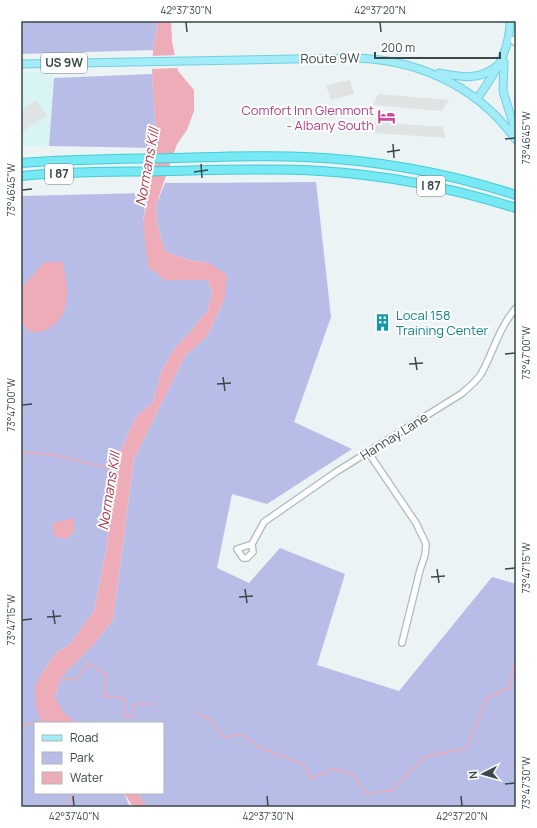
<svg xmlns="http://www.w3.org/2000/svg" width="537" height="828" font-family="Manrope,sans-serif">
<style>
.commercial{fill:#d8f4f4}
.green{fill:#b7bde6}
.parking{fill:#dfe3e4}
.water{fill:#edacb7}
.pier{fill:#ebf3f4}
.lines{fill:none;stroke-linecap:round;stroke-linejoin:round}
.stream{stroke:#edacb7;stroke-width:1.5}
.minor-casing{stroke:#abbbbd;stroke-width:8}
.major-casing{stroke:#71d0dd;stroke-width:9}
.highway-casing{stroke:#45ccd4;stroke-width:10}
.minor{stroke:#fff;stroke-width:5.5}
.major{stroke:#a1ecf8;stroke-width:7}
.highway{stroke:#76e9f5;stroke-width:8}
.ticks{fill:none;stroke:#394848;stroke-width:1.5}
.labels{text-anchor:middle;stroke-width:4;stroke-linejoin:round;paint-order:stroke}
.shield{fill:#fff;stroke:#747f7f;stroke-width:1}
.shield-label{font-size:12px;font-weight:bold;fill:#394848}
.street-label{font-size:13px;fill:#394848;stroke:#fff}
.hotel-label{font-size:13px;fill:#b23c85;stroke:#fff;text-anchor:end}
.culture-label{font-size:13px;fill:#0d838f;stroke:#fff;text-anchor:start}
.water-label{font-size:14px;font-style:italic;fill:#af384a;stroke:#fff}
.neatline{fill:none;stroke:#394848;stroke-width:1.5}
.ticks-label{font-size:10px;text-anchor:middle;fill:#394848}
</style>
<rect width="100%" height="100%" fill="#ebf3f4"/>
<path class="commercial" d="M54 71 49 146 21 147V72Z"/>
<path class="green" d="M21 21H158L153 50 21 54Z
M152 74 157 148 49 146 54 78Z
M316 182 331 317 294 422 352 449 267 504 232 494 217 568 249 583 280 548 345 574 317 665 399 691 492 577 516 584V807H147L138 793H163V723H76L62 712 55 698 61 677 93 645 113 620 134 459 185 356 207 336 225 298 209 263 189 260 165 251 157 223 156 205 165 183Z
M147 193 143 221 165 280H208L212 292 208 310 190 332 174 349 162 370 153 402 136 417 116 461 106 552 94 611 70 644 55 654 42 673 41 720 44 723H35V793H124L130 807H21V196Z"/>
<path class="parking" d="M350 80 354 94 331 100 326 85Z
M378 94 449 100 442 111 373 105Z
M36 100 47 115 21 133V110Z
M375 122 443 127 446 138 375 133Z"/>
<path class="water" d="M158 21H171L172 42 178 71 194 90V111L187 130 177 144 156 205 157 223 165 251 189 260 209 263 227 275 225 298 207 336 185 356 134 459 113 620 93 645 61 677 55 698 63 712 76 723H44L41 720 36 706 35 687 42 673 55 654 70 644 94 611 106 552 116 461 136 417 153 402 162 370 174 349 190 332 208 310 212 292 208 280H165L148 267 143 221 157 148 152 74 153 50Z
M45 262H62C67 278 70 298 63 314 55 328 31 343 22 322 18 313 21 298 21 288Z
M74 518V532L68 538 63 539 54 536 52 527 54 523Z
M124 793H138L147 807H133Z"/>
<path class="pier" d="M177 55 179 68 150 69 151 56Z"/>
<g class="lines">
<path class="stream" d="M21 452 54 455 108 468 115 467
M61 678 76 680 88 663 107 675 103 697 110 696 125 699 124 716 131 718 134 704H155
M197 713 211 720 223 737 242 735 259 747 304 765 310 779 333 769 353 774 366 793 391 791 425 757 466 748 487 698 509 688 514 665 516 664
M21 726 42 721
M64 807 77 793"/>
<defs>
<path id="minor" d="M509 37 516 43
M368 452 416 523 426 544 425 555 420 570 402 643
M252 544 237 549 243 558H247L253 552 252 544 264 522 336 472 461 394C468 388 476 382 481 374 493 353 499 327 516 308"/>
<path id="major" d="M504 62 503 91 516 133
M21 64 346 58C413 57 476 84 516 140
M439 73C462 77 479 81 497 66
M477 99C494 74 510 52 510 21"/>
<path id="highway" d="M21 163C72 159 124 159 175 158 218 157 262 155 305 157 377 160 448 173 516 195
M21 176C69 171 118 172 166 171 217 170 269 168 320 171 387 175 452 188 516 208"/>
</defs>
<use href="#minor" class="minor-casing"/>
<use href="#major" class="major-casing"/>
<use href="#highway" class="highway-casing"/>
<use href="#minor" class="minor"/>
<use href="#major" class="major"/>
<use href="#highway" class="highway"/>
</g>
<path class="ticks" d="M186 22 187 32M380 22 381 32M505 139 515 138M393 144 394 158M387 152 400 150M201 164 202 178M194 172 208 170M22 190 32 189M505 354 515 353M415 357 417 370M409 364 423 363M223 377 225 391M217 384 231 383M22 405 32 404M437 569 439 583M505 569 515 568M431 577 445 576M245 589 247 603M239 597 253 596M53 610 55 624M47 617 61 616M22 620 32 619M505 784 515 783M73 796 74 806M267 796 268 806M461 796 462 806"/>
<defs>
<symbol id="hotel-bare" viewBox="-9 -9 18 18"><path d="M-6-4.5h1.5V1H6V5H4.5V3h-9V5H-6ZM-4 0a1.8 1.8 0 1 1 3.6 0ZM.5 0V-2.5h3Q6-2.5 6 0Z" fill="#d1479c" stroke="#fff" stroke-width="2.5" paint-order="stroke"/></symbol>
<symbol id="building-bare" viewBox="-9 -9 18 18"><path d="M-4-6H4V6H1V3H-1V6H-4ZM-2.5-4.3h1.7v1.8h-1.7ZM.8-4.3h1.7v1.8H.8ZM-2.5-1h1.7V.8h-1.7ZM.8-1h1.7V.8H.8Z" fill="#0f9aa8" stroke="#fff" stroke-width="2.5" paint-order="stroke"/></symbol>
</defs>
<g fill-rule="evenodd">
<use href="#hotel-bare" x="374" y="104" width="25" height="25"/>
<use href="#building-bare" x="370" y="310" width="25" height="25"/>
</g>
<g class="labels">
<g class="shield">
<rect x="41" y="53" width="46" height="20" rx="3"/>
<rect x="45" y="164" width="28" height="20" rx="3"/>
<rect x="417" y="176" width="28" height="20" rx="3"/>
</g>
<g class="shield-label">
<text x="64" y="67">US 9W</text>
<text x="59" y="178">I 87</text>
<text x="431" y="190">I 87</text>
</g>
<g class="street-label">
<text transform="translate(330 58) rotate(-1)" y="5">Route 9W</text>
<text transform="translate(394 436) rotate(-32)" y="5">Hannay Lane</text>
</g>
<g class="hotel-label">
<text x="374" y="115">Comfort Inn Glenmont<tspan x="374" dy="15">- Albany South</tspan></text>
</g>
<g class="culture-label">
<text x="396" y="320">Local 158<tspan x="396" dy="15">Training Center</tspan></text>
</g>
<g class="water-label">
<text transform="translate(147 167) rotate(-80)" y="5">Normans Kill</text>
<text transform="translate(109 491) rotate(-81)" y="5">Normans Kill</text>
</g>
</g>
<rect width="537" height="828" fill="none" stroke="#ffffff" stroke-width="44"/>
<rect x="34" y="722" width="130" height="72" fill="#ffffff" stroke="#b0b6b6"/>
<rect x="42" y="735" width="20" height="6" fill="#a1ecf8" stroke="#b0b6b6"/>
<text x="70" y="742" font-size="12" fill="#394848">Road</text>
<rect x="42" y="752" width="20" height="12" fill="#b7bde6" stroke="#b0b6b6"/>
<text x="70" y="762" font-size="12" fill="#394848">Park</text>
<rect x="42" y="772" width="20" height="12" fill="#edacb7" stroke="#b0b6b6"/>
<text x="70" y="782" font-size="12" fill="#394848">Water</text>
<g transform="translate(483 774) rotate(264)" stroke="#ffffff" stroke-width="3" paint-order="stroke">
<path d="M0-3L7 15L0 10L-7 15Z" fill="#394848"/>
<text y="-6" font-size="11" font-weight="bold" text-anchor="middle" fill="#394848">N</text>
</g>
<path d="M375 52v6h125v-6" fill="none" stroke="#394848" stroke-width="2"/>
<text x="381" y="52" font-size="12" fill="#394848" stroke="#ffffff" stroke-width="3" paint-order="stroke">200 m</text>
<rect x="22" y="22" width="493" height="784" class="neatline"/>
<g class="ticks-label">
<text x="186" y="14">42°37'30"N</text>
<text x="380" y="14">42°37'20"N</text>
<text transform="translate(526 138) rotate(-90)" y="4">73°46'45"W</text>
<text transform="translate(11 190) rotate(-90)" y="4">73°46'45"W</text>
<text transform="translate(526 353) rotate(-90)" y="4">73°47'00"W</text>
<text transform="translate(11 405) rotate(-90)" y="4">73°47'00"W</text>
<text transform="translate(526 568) rotate(-90)" y="4">73°47'15"W</text>
<text transform="translate(11 620) rotate(-90)" y="4">73°47'15"W</text>
<text transform="translate(526 783) rotate(-90)" y="4">73°47'30"W</text>
<text x="74" y="820">42°37'40"N</text>
<text x="268" y="820">42°37'30"N</text>
<text x="462" y="820">42°37'20"N</text>
</g>
</svg>
